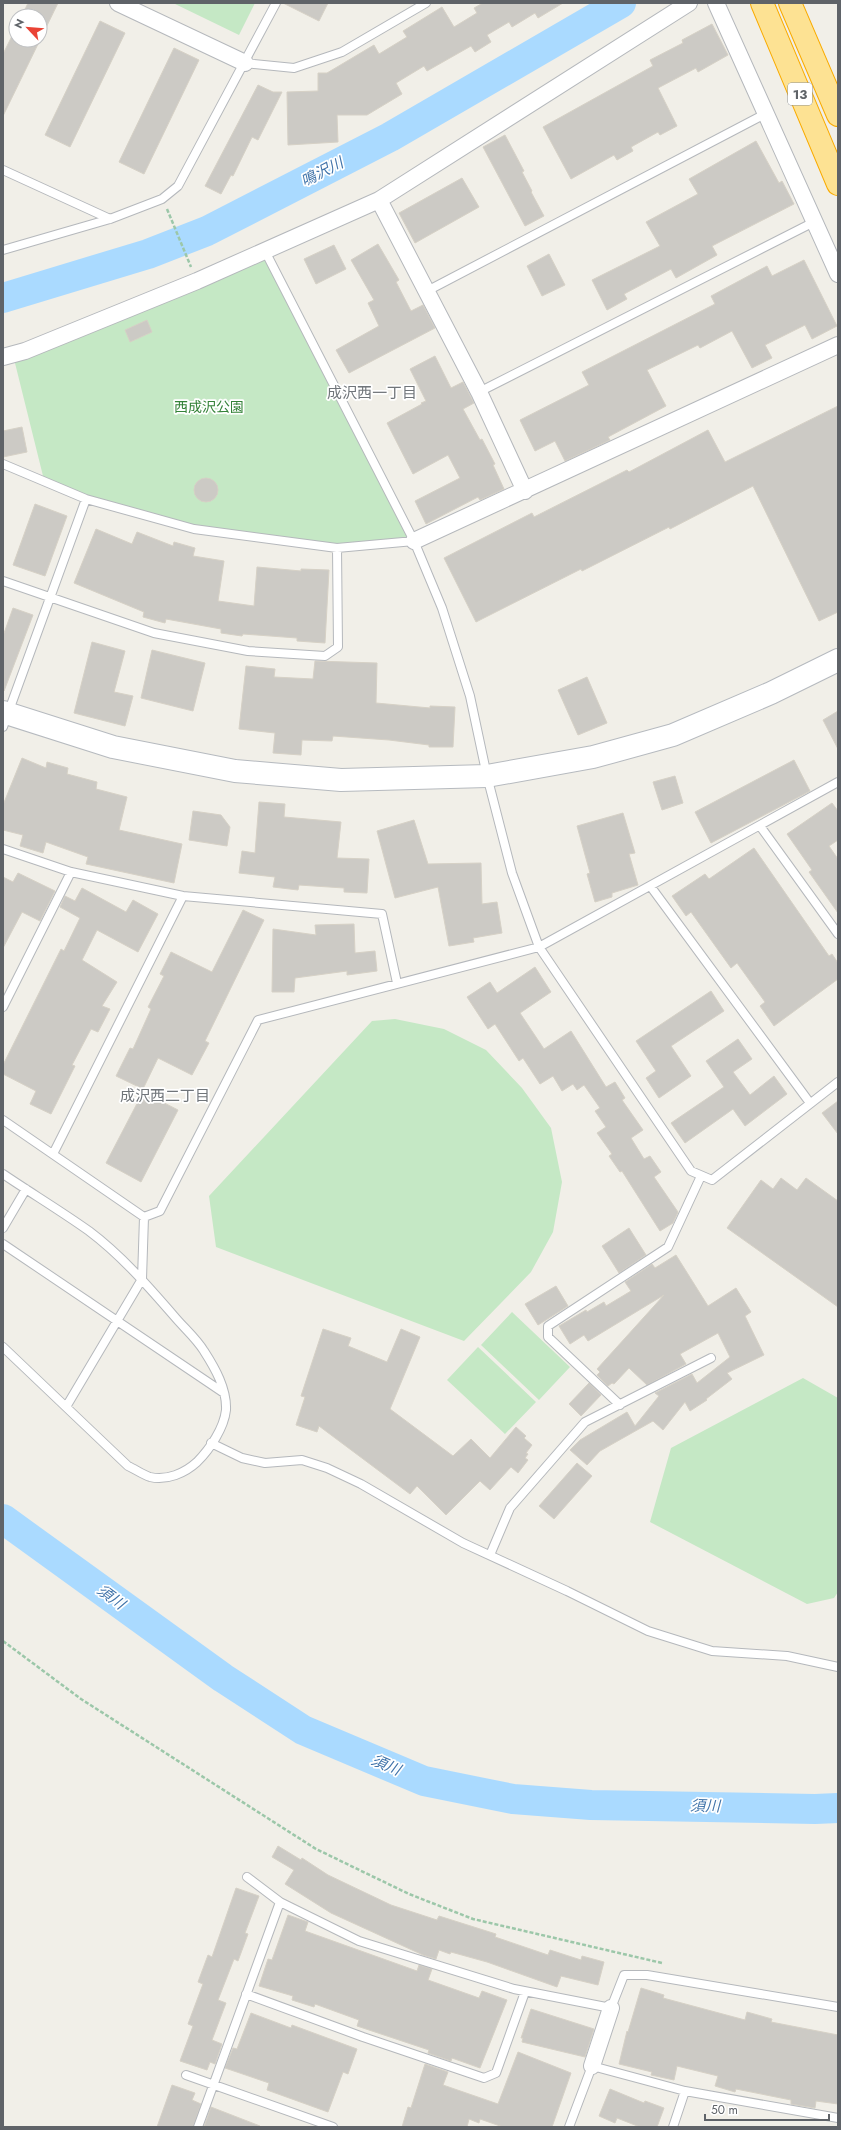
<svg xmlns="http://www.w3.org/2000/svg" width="841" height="2130" font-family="Jost,'Noto Sans JP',sans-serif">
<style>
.green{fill:#c5e8c5}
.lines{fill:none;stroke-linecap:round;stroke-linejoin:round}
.river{stroke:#aadaff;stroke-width:30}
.building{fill:#cccac5;stroke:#d6d1c6}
.lane-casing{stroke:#b5b8bc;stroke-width:10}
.street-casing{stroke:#b5b8bc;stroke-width:18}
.secondary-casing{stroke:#b6babf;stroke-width:24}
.highway-casing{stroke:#f9ab00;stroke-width:24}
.path{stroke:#9cc7a9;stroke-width:2.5;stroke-dasharray:4 2;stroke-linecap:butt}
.lane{stroke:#fff;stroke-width:8}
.street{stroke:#fff;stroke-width:16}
.secondary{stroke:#fff;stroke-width:22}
.highway{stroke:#fde293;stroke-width:22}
.labels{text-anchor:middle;stroke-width:3.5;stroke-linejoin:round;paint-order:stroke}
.shield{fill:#fff;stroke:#8f9295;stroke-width:1}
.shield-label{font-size:13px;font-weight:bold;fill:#5f6368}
.park-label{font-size:14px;fill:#348238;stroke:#fff}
.water-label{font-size:15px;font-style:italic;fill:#4174aa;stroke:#fff}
.neighbourhood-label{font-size:15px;fill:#70757a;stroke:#fff}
</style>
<rect width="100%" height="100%" fill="#f1efe8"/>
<path class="green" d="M173 3H255L239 35Z
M265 251 414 541 337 548 194 529 86 499 44 480 13 355Z
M395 1019 444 1029 486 1050 522 1088 551 1128 562 1182 553 1232 531 1272 464 1341 216 1247 209 1196 372 1021Z
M512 1312 570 1367 539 1400 481 1345Z
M478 1347 536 1402 505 1434 447 1380Z
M803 1378 838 1398V1592L834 1598 807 1604 650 1522 671 1448Z"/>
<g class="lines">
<path class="river" d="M3 298 148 254 207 231 390 137 621 3
M3 1519 223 1678 303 1730 424 1781 513 1799 591 1805 815 1809 838 1808"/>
</g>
<path class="building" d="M28 3H58L3 116V54L16 28V40H40V16H22Z
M283 3H328L319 21Z
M483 3H563L538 18 535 13 512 27 509 22 487 35 491 42 475 52 471 46 427 71 424 66 396 83 402 94 367 115H337L338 142 288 145 287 92 318 91V73H327L374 45 379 54 407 37 403 31 442 7 454 27 477 13 474 8Z
M100 21 125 33 70 147 45 135Z
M712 24 728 55 698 72 696 68 658 88 677 126 660 135 658 132 631 147 633 151 617 160 614 155 571 179 543 127 653 66 650 60 683 43 682 40Z
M174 48 199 60 144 174 119 162Z
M258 85 273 92H282L258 140 252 137 233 176 231 175 221 194 205 186Z
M505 135 524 171 522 172 532 191 531 192 544 216 525 226 483 147Z
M756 141 779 183 782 181 794 204 712 246 717 255 676 278 671 269 624 294 627 299 607 310 592 280 660 246 646 222 698 194 689 179Z
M462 178 479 207 415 243 399 213Z
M378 244 399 280 396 282 411 311 423 305 435 328 349 373 336 350 379 326 368 303 374 300 351 260Z
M334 245 346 269 316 284 304 259Z
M549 254 565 285 542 296 527 266Z
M804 260 837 326 812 339 805 325 765 345 772 358 752 368 732 331 700 348 698 345 647 370 666 406 608 437 610 440 565 461 555 441 535 451 520 420 589 385 582 372 715 304 711 296 767 266 772 276Z
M147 320 152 332 130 342 125 330Z
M435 356 451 388 463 382 474 403 463 409 480 440 482 439 495 464 493 465 504 489 480 500 478 497 426 524 415 501 460 478 448 455 413 474 387 423 422 404 421 403 426 401 410 369Z
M838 406V612L819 621 753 486 670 529 669 527 582 571 581 569 476 622 444 558 532 513 534 517 627 470 629 472 708 430 725 462Z
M22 427 27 452 3 457V431Z
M194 490a12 12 0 1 1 24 0a12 12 0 1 1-24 0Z
M35 504 67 516 45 576 13 565Z
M96 529 132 544 137 532 173 546 174 542 195 548 193 556 224 561 218 601 254 606 257 567 301 571V569L329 570 325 643 297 641V638L243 634 242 636 221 633V629L166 619 165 623 143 617 144 612 74 583Z
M13 608 33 615 4 691 3 636Z
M92 642 125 651 114 692 133 696 125 726 74 713Z
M152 650 205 663 193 711 141 698Z
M315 661 377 663 376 703 430 708V706L455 707 453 747H429V745L389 740 333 736 332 741 302 740 301 755 273 753 275 733 239 729 246 666 275 669 274 677 313 679Z
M587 677 607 723 578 735 558 690Z
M838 711V749L823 720Z
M22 758 46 768 47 762 68 768 67 774 97 782 96 789 127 797 119 830 182 844 174 883 86 864 88 857 46 842 43 853 20 846 23 835 3 830V805Z
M794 760 810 791 711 843 695 812Z
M675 776 683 803 662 810 653 782Z
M259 802 285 804 284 817 341 822 337 858 369 859 367 893 344 892V888L299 885 298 890 273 887 275 877 239 873 242 851 255 853Z
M832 803 838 811V840L829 846 838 859V913L809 872 812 870 787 834Z
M193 811 221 815 230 827 227 846 189 840Z
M623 813 635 853 629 854 638 885 612 893V897L595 902 587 874 590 873 577 826Z
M414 820 428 864 481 863 482 904 497 902 502 933 473 938 474 942 449 946 438 887 395 898 377 831Z
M754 848 829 956 832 954 838 963V979L774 1026 760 1006 765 1002 737 963 731 968 691 912 686 916 672 896 705 874 709 879Z
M18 873 55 891 40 921 22 912 3 948V877L13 882Z
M82 888 126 912 133 900 158 914 138 952 97 930 82 960 117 982 102 1006 110 1009 98 1032 91 1029 72 1065 75 1066 51 1114 30 1104 36 1091 3 1074V1065L61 949 64 951 80 918 60 907 65 896 75 901Z
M243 910 264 920 205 1041 209 1043 192 1075 158 1058 143 1089 116 1076 130 1048 133 1049 151 1009 148 1007 164 976 160 974 171 952 212 972Z
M354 924 355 953 375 951 377 971 347 975V971L295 978 294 992H272L273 929 316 935 315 925Z
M535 967 551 992 520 1013 544 1049 571 1031 606 1087 615 1082 625 1098 622 1100 643 1130 631 1138 644 1159 650 1156 661 1172 654 1177 678 1212 673 1223 660 1231 622 1171 620 1172 609 1156 612 1154 597 1133 606 1127 595 1111 600 1108 584 1085 577 1090 573 1084 562 1091 553 1076 540 1084 523 1058 519 1061 495 1024 488 1029 467 997 490 982 497 993Z
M711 991 724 1011 671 1046 691 1076 659 1098 646 1078 656 1071 636 1041Z
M738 1039 752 1059 733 1072 750 1095 774 1076 787 1094 745 1126 733 1109 685 1143 671 1123 724 1087 706 1061Z
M143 1092 178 1110 141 1182 106 1163Z
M838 1101V1134L822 1113Z
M781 1178 797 1190 806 1178 838 1201V1307L727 1228 761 1180 773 1189Z
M629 1228 646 1255 619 1273 602 1246Z
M676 1255 708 1306 736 1288 751 1312 745 1316 764 1355 727 1373 732 1379 706 1399 707 1400 690 1411 685 1402 663 1430 653 1421 600 1451 587 1465 570 1450 580 1440 627 1412 635 1426 659 1396 655 1393 692 1374 697 1383 730 1357 718 1333 680 1354 686 1364 647 1385 629 1368 614 1384 612 1383 608 1386 597 1375 600 1372 597 1369 664 1295 588 1341 584 1335 570 1344 559 1326 586 1310 587 1312 604 1302 606 1306 631 1291 625 1282 652 1264 655 1268Z
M556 1286 568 1306 538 1325 525 1304Z
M323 1329 351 1338 348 1346 387 1362 401 1329 420 1337 390 1409 453 1456 471 1439 490 1458 516 1427 526 1436 524 1438 532 1445 526 1453 528 1454 525 1458 528 1460 518 1473 511 1467 490 1490 480 1481 446 1515 417 1486 410 1494 319 1426 317 1432 296 1425 305 1397 301 1396Z
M589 1383 601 1395 581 1416 569 1404Z
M577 1463 592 1476 554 1519 539 1506Z
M278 1846 301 1860 302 1858 328 1875 391 1905 437 1920 439 1916 496 1934 495 1937 548 1955 550 1950 581 1960 582 1956 604 1962 598 1985 561 1976 557 1987 487 1962 451 1952 450 1954 439 1950 436 1959 423 1955 331 1913 285 1884 294 1870 272 1857Z
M236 1888 259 1896 245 1933 248 1934 238 1961 234 1959 218 2000 226 2003 212 2040 222 2044 215 2064 210 2062 207 2070 180 2061 193 2026 188 2024 203 1984 198 1982 208 1955 212 1957Z
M288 1915 308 1922 305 1931 417 1971 419 1965 432 1969 428 1980 479 1998 482 1991 507 2000 480 2068 452 2058 451 2061 428 2053 429 2050 357 2026 359 2020 315 2004 314 2007 292 2000 293 1996 259 1986 268 1959 272 1960Z
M641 1988 664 1995 663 1998 745 2020 747 2012 772 2019 771 2022 838 2035V2104L816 2101 815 2108 791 2104V2100L736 2089 735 2092 715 2086 718 2076 677 2066 674 2080 651 2075 652 2072 619 2064 627 2031 628 2032Z
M531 2009 594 2029 585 2057 522 2042 523 2038H521Z
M251 2013 291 2028 292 2025 357 2049 348 2074 343 2072 328 2112 267 2090 269 2083 225 2068 233 2048 237 2049Z
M518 2052 571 2073 552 2127H503L480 2119 479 2123 469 2119 467 2127H402L408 2107 411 2108 425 2064 448 2072 443 2085 498 2104Z
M172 2085 195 2093 192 2100 201 2104 193 2127H157Z
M610 2089 644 2103 645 2101 664 2108 657 2127H640L617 2118 615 2123 599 2116Z
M211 2107 260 2126V2127H204Z"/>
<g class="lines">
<defs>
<path id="lane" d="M245 63 294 68 342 52 426 3
M3 170 110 219
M3 250 110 219 162 199 178 186 276 3
M265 251 414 541 442 608 470 696 487 776 512 873 539 947 691 1171 712 1180 838 1082
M427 291 765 114
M479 392 814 222
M3 464 86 499 194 529 337 548 414 541
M3 581 154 633 248 651 325 656 338 647 337 548
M3 727 86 499
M760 826 838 934
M3 849 71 872 183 896 382 914 397 983
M651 887 810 1103
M3 1007 71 872
M3 1120 144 1217 160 1211 258 1020 539 947 838 782
M53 1154 183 896
M3 1174C31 1193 61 1211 89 1231 121 1255 148 1286 174 1316 184 1328 196 1338 204 1351 215 1368 227 1389 226 1410 224 1428 210 1449 197 1462 185 1473 167 1481 150 1477 143 1475 135 1469 128 1466L3 1347
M3 1228 26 1189
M3 1244 224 1393
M620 1405 548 1337V1326L668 1247 701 1176
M66 1407 142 1279 144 1217
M211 1443 242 1458 265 1463 302 1460 327 1468 361 1484 463 1543 567 1591 648 1631 712 1651 787 1656 838 1667
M490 1555 510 1508 585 1422 711 1358
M247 1877 280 1902
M246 1994 363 2037 484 2078 496 2073 525 1992
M186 2075 333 2127
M198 2127 280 1902 359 1941 514 1989 611 2008 624 1975H647L838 2007
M569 2127 592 2066 685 2091 838 2118
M673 2127 685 2091"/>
<path id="street" d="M118 3 245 63
M716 3 838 274
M379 200 479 392 525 491
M3 357 25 351 197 281 379 200 689 3
M414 541 838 345
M592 2066 611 2008"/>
<path id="secondary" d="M3 712 113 747 235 771 341 780 487 776 593 757 673 735 771 693 838 660"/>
<path id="highway" d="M762 3 838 184
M790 3 838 115"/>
</defs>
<use href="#lane" class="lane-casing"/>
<use href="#street" class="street-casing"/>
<use href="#secondary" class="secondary-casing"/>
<use href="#highway" class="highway-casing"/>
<path class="path" d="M167 209 191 267
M3 1641 81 1699 316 1849 409 1894 473 1919 662 1963"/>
<use href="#lane" class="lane"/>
<use href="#street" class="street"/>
<use href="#secondary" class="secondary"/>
<use href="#highway" class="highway"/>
</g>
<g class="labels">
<rect class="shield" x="788" y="83" width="24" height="22" rx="3"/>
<g class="shield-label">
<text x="800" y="99">13</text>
</g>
<g class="park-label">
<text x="209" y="412">西成沢公園</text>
</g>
<g class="water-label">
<text transform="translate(322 172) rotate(-27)" y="5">鳴沢川</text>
<text transform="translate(111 1597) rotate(36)" y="5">須川</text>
<text transform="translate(386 1765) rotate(23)" y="5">須川</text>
<text transform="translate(705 1806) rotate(1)" y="5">須川</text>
</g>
<g class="neighbourhood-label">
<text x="372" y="398">成沢西一丁目</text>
<text x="165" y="1101">成沢西二丁目</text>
</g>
</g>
<rect width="841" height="2130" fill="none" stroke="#5f6368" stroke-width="8"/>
<g transform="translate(28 28) rotate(296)"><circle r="19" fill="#ffffff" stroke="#bfc1c3"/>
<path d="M0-3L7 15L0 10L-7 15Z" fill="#ea4335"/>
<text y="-6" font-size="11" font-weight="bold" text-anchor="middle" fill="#5f6368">N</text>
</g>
<path d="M705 2114v6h124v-6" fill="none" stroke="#5f6368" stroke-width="2"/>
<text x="711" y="2114" font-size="12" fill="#5f6368" stroke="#ffffff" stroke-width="3" paint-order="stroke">50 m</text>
</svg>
